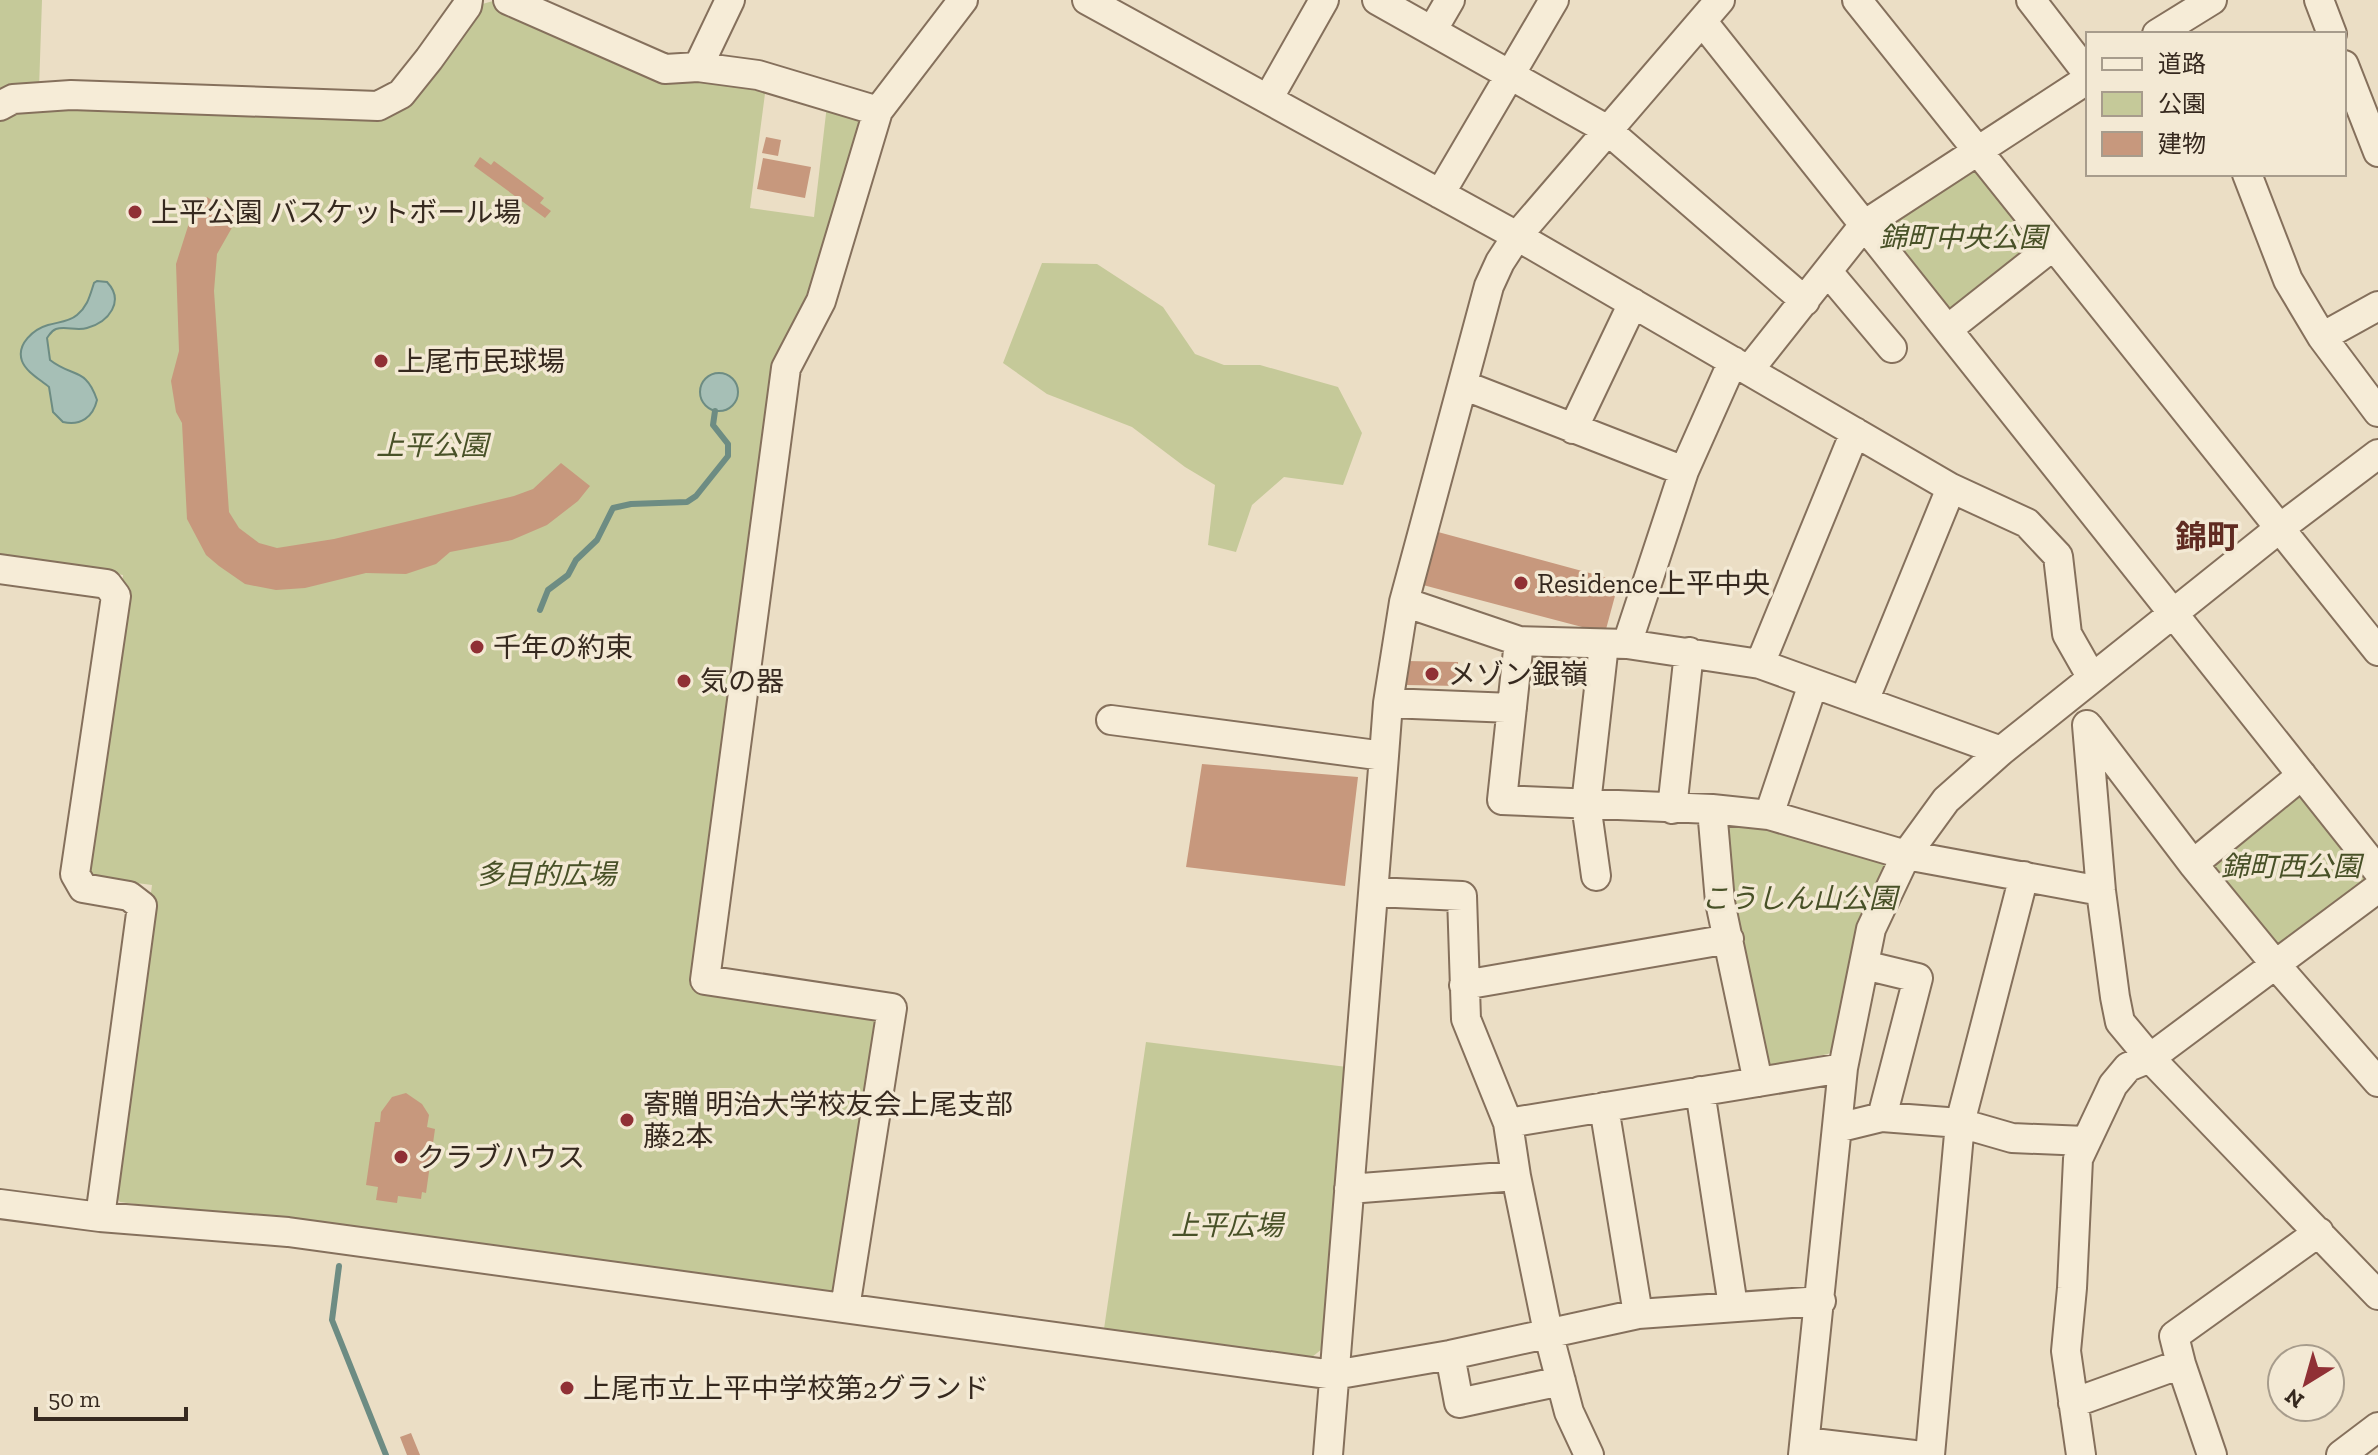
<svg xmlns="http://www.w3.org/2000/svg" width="2378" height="1455" font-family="'Zilla Slab','Noto Sans JP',serif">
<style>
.green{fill:#c5c999}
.water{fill:#a6bfb6;stroke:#6d8c83;stroke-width:2}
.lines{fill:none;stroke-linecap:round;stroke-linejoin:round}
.stream{stroke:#6d8c83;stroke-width:6}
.building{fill:#c7987d}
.minor-casing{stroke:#85705c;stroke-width:32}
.minor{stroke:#f6ecd7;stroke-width:28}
.poi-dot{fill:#903035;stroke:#f3e9d4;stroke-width:3}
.labels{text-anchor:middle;stroke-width:7;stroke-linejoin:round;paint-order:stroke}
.poi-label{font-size:28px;fill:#36291f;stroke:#f3e9d4;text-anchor:start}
.park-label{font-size:28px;font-style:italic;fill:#485127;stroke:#f3e9d4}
.quarter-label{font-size:32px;font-weight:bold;fill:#602b21;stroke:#f3e9d4}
</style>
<rect width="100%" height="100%" fill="#ebdec5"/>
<path class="green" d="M0 0H42L39 89 0 99Z
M493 1 662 78 766 86 750 208 814 217 827 105 859 114 864 125 799 328 694 988 871 1013 881 1022 841 1286 829 1296 120 1202 112 1192 152 885 91 877 86 873 123 575 0 558V120L29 110 65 107 387 112 479 5Z
M1972 161 2045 244 1947 314 1880 229Z
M1042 263 1097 264 1163 307 1195 354 1224 365H1260L1338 387 1362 433 1343 485 1284 477 1252 505 1236 552 1208 545 1215 485 1185 467 1132 427 1047 394 1003 363Z
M2303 789 2370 880 2286 944 2272 941 2210 864Z
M1727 817 1886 864 1865 903 1849 964 1834 1049 1828 1054 1771 1065 1763 1060 1720 825Z
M1146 1042 1347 1067 1322 1349 1312 1357 1104 1329Z"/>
<path class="water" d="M97 281 107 282C125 301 109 322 87 328 77 331 65 326 56 329 51 331 50 334 47 338L50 360C73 378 86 367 97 400 93 417 81 426 63 422L53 412 49 387C41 380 26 372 22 361 16 344 34 329 48 325 58 322 69 322 77 315 88 306 90 295 94 283Z
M700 392a19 19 0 1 1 38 0a19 19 0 1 1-38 0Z"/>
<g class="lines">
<path class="stream" d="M540 610 548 590 568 575 576 560 597 540 613 508 631 504 687 502 696 496 728 456V444L713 425 715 411
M339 1266 332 1320 386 1455"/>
</g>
<path class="building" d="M766 137 781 140 778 156 762 153Z
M480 157 491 165 494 161 544 198 540 203 551 211 545 218 474 166Z
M763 158 811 167 805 198 757 189Z
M207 197 238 217 217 254 214 291 229 512 239 528 259 543 277 548 334 539 514 496 533 489 561 463 590 486 578 501 547 525 512 540 450 552 436 564 406 574 366 573 305 588 276 590 245 584 219 566 206 555 187 519 182 423 176 412 171 381 179 351 176 264 190 220Z
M1438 532 1619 581 1605 633 1423 585Z
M1407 661 1458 662V686L1407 685Z
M1202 764 1358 777 1345 886 1186 867Z
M406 1093 422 1104 429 1115 427 1127 435 1129 426 1193 422 1192 421 1199 398 1196 397 1203 376 1200 378 1187 366 1185 375 1122H380L381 1112 392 1097Z
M411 1433 420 1455H407L400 1437Z"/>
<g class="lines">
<defs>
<path id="minor" d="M508 0 665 69 698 67 758 75 878 111
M1087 0 1517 236 1951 488 2027 523 2058 556 2067 634 2092 678
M1377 0 1606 129 1805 301
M1857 0 2378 651
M2031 0 2088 74
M2319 0 2332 34
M1702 21 2378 871
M1432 31 1450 0
M2157 34 2212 0
M2344 65 2378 152
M698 67 730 0
M1268 99 1324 0
M0 106 13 99 71 95 378 106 401 94 429 59 467 6 468 0
M2247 174 2288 280 2322 337 2378 412
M1440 194 1554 0
M1828 272 1892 348
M1948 329 2053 246
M2322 337 2378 306
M1749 370 1864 225 2088 79
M1463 385 1684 471
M1573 429 1633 303
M0 569 107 584 116 596 75 874 83 888 129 896 142 906 100 1217
M1404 602 1519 641 1627 644 1760 664 2001 751
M1519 641 1502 800 1712 809 1769 815 1906 855 2101 891
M1627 644 1684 471 1733 361
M1760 664 1855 432
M1864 701 1951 488
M1388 703 1512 708
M1111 720 1384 756
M2087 725 2101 891 2115 997 2120 1022 2150 1058 2378 1295
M2088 726 2193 864 2275 964 2378 1082
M1672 809 1689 652
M1712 809 1720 902 1758 1082
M1769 815 1813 684
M2193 864 2302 775
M1596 876 1586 804 1604 644
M1374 892 1462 896 1466 1019 1508 1123 1516 1176 1548 1332 1569 1412 1589 1455
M1864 965 1918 978 1882 1117
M1464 985 1729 939
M1700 1091 1733 1306
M1604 1107 1638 1314
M1508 1123 1843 1068
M1837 1128 1882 1117 1960 1123 2012 1138 2086 1141
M1349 1189 1516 1176
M0 1204 100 1217 288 1232 1334 1375 1450 1355 1638 1314 1821 1301
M845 1308 892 1008 705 980 786 368 821 301 878 111 963 0
M1450 1355 1459 1403 1561 1381
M2073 1403 2181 1364
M1805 1442 1914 1455
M1328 1455 1384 756 1388 703 1404 602 1489 286 1500 262 1517 236 1720 0
M1803 1455 1843 1068 1871 929 1906 855 1946 800 2001 751 2280 528 2378 454
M1930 1455 1960 1123 2024 876
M2081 1455 2066 1351 2072 1288 2078 1159 2113 1085 2128 1067 2150 1058 2378 888
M2212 1455 2181 1364 2174 1336 2319 1232
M2341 1455 2378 1427"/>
</defs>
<use href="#minor" class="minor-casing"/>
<use href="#minor" class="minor"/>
</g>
<g class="poi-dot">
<circle cx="135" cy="212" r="8"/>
<circle cx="381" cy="361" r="8"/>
<circle cx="1521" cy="583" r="8"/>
<circle cx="477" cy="647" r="8"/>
<circle cx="1432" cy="674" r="8"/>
<circle cx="684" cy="681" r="8"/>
<circle cx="627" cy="1120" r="8"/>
<circle cx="401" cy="1157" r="8"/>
<circle cx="567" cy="1388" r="8"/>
</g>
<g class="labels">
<g class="poi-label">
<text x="151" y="222">上平公園 バスケットボール場</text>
<text x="397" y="371">上尾市民球場</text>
<text x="1537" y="593">Residence上平中央</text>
<text x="493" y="657">千年の約束</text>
<text x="1448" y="684">メゾン銀嶺</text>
<text x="700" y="691">気の器</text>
<text x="643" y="1114">寄贈 明治大学校友会上尾支部<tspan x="643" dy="32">藤2本</tspan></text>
<text x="417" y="1167">クラブハウス</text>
<text x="583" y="1398">上尾市立上平中学校第2グランド</text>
</g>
<g class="park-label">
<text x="1963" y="247">錦町中央公園</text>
<text x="432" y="455">上平公園</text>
<text x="2291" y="876">錦町西公園</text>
<text x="546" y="884">多目的広場</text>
<text x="1799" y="908">こうしん山公園</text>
<text x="1227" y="1235">上平広場</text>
</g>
<g class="quarter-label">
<text x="2207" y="548">錦町</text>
</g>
</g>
<rect x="2086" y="32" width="260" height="144" fill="#f3e9d4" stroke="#a79c8c" stroke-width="2"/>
<rect x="2102" y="58" width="40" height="12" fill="#f6ecd7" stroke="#a79c8c" stroke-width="2"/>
<text x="2158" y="72" font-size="24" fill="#36291f">道路</text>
<rect x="2102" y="92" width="40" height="24" fill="#c5c999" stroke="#a79c8c" stroke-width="2"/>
<text x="2158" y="112" font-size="24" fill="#36291f">公園</text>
<rect x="2102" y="132" width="40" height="24" fill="#c7987d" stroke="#a79c8c" stroke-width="2"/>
<text x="2158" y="152" font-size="24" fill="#36291f">建物</text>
<g transform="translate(2306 1383) rotate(217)"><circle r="38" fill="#f3e9d4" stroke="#a79c8c" stroke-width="2"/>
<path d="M0-6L14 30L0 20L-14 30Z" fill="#903035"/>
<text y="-12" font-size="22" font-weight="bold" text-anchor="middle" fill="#36291f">N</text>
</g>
<path d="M36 1407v12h150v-12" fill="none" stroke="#36291f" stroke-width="4"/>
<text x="48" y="1407" font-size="24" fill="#36291f" stroke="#f3e9d4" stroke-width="6" paint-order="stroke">50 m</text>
</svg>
